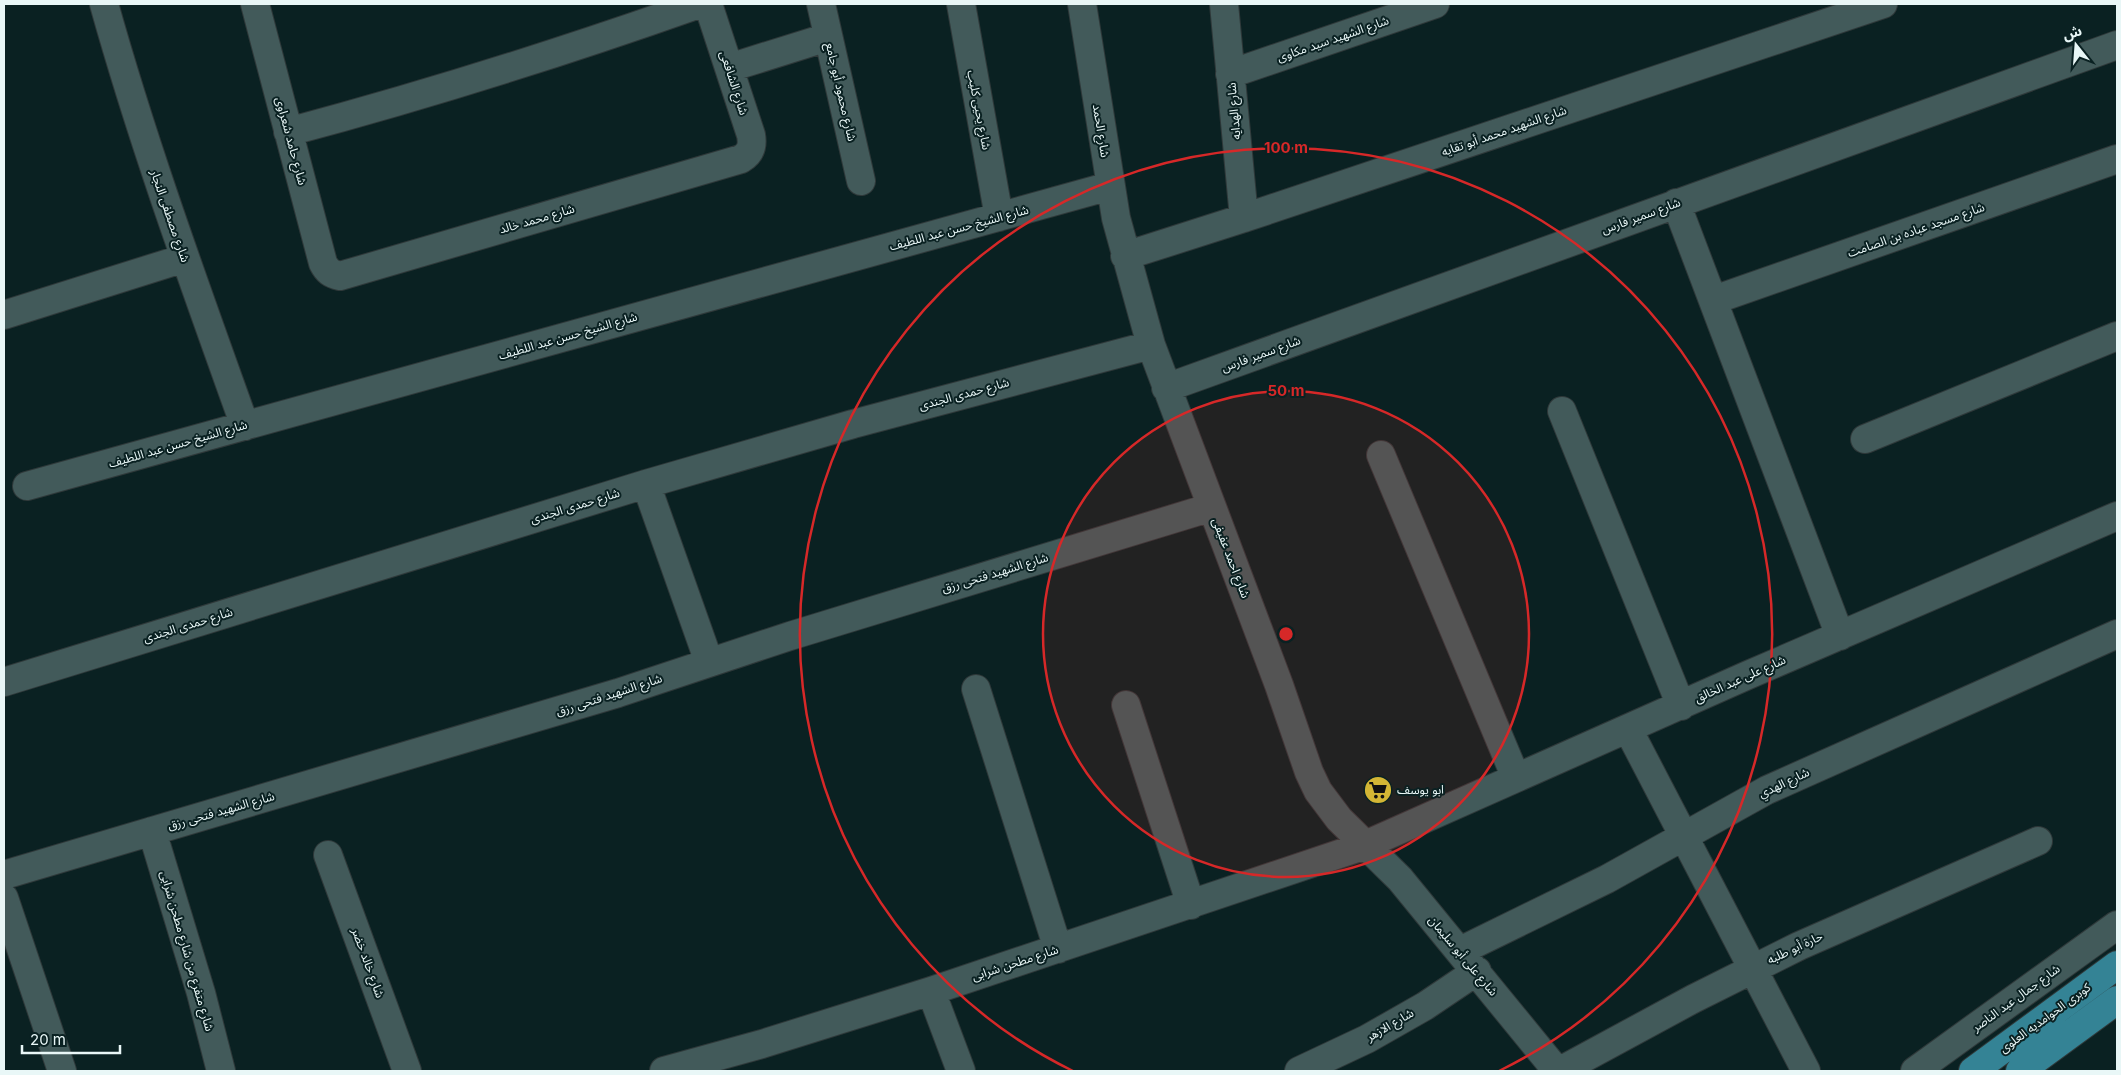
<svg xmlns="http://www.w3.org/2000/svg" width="2121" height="1075" font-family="Inter,'Noto Sans Arabic',sans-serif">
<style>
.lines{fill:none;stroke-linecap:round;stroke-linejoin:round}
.minor-casing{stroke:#2f393a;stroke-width:30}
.major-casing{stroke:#2f393a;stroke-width:30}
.minor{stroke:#425a5a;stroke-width:28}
.major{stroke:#348395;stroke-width:28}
.ring{fill:none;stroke:#d62828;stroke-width:2.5}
.labels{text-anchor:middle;stroke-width:4;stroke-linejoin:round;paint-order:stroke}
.street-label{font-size:12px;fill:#e9f7f7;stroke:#0a2122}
.poi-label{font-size:12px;fill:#e9f7f7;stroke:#0a2122;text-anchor:start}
.centre{fill:#d62828;stroke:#0a2122;stroke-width:2.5}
.ring-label{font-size:15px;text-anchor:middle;font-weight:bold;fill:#d62828;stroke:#0a2122;stroke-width:4;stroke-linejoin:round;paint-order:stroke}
</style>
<rect width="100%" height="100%" fill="#0a2122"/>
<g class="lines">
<defs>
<path id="minor" d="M104 4C144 147 195 286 245 426
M255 4 323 263C327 271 331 274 340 276L741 159C751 153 753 146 751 135L708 4
M821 4 861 181
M961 4 999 217
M1082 4 1116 218 1151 345 1279 685 1309 772 1318 791 1339 819 1400 879 1557 1071
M1224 4 1244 218
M729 68 828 37
M1230 74 1435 4
M288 132C427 95 563 52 699 4
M1676 203 1840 636
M1125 256 1244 218 1883 4
M1714 300 2117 159
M4 315 185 258
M1166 388 2117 45
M1562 411 1681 706
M1865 439 2117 336
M1381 455 1516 778
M646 484 709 662
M27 486 1110 186
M4 682 646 484 853 424 1151 345
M976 689 1058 949
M1126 705 1191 905
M1628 729 1806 1071
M152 831 201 993 221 1071
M328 855 407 1071
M4 875 618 693 790 636 1212 507
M4 898 62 1071
M1460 951 1607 879 1767 790 2117 634
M931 991 961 1071
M664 1071 762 1044 931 991 1363 846 1748 675 2117 516
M1299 1071 1367 1039 1425 1006 1477 971
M1560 1071 1693 999 1799 946 2038 841
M1915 1071 2117 925"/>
<path id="major" d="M1973 1071 2117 965
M2020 1071 2117 1000"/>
</defs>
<use href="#minor" class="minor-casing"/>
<use href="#major" class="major-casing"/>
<use href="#minor" class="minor"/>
<use href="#major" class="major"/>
</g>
<circle cx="1286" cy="634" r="243" fill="#d62828" fill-opacity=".12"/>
<g class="ring">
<circle cx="1286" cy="634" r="243"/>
<path d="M1073 1071A486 486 0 1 1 1499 1071"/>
</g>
<defs>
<symbol id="supermarket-disc" viewBox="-11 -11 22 22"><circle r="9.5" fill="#d3b635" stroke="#0a2122"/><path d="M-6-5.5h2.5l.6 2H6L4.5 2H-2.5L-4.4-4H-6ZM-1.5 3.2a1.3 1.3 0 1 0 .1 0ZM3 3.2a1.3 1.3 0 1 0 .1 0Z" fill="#111"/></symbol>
</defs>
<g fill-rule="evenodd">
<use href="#supermarket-disc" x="1362" y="774" width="32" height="32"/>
</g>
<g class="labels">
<g class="street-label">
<text transform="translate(1333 39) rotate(-19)" y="4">شارع الشهيد سيد مكاوى</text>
<text transform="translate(734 83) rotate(72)" y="4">شارع الشافعى</text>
<text transform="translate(841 92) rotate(77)" y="4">شارع محمود أبو جامع</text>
<text transform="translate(979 110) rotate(79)" y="4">شارع يحيى كليب</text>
<text transform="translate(1234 111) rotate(-95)" y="4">شارع الهدايه</text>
<text transform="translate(1101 131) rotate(81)" y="4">شارع الحمد</text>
<text transform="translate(1504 131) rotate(-19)" y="4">شارع الشهيد محمد أبو تقايه</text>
<text transform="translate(291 141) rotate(75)" y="4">شارع حامد شعراوى</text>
<text transform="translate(170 216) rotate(71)" y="4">شارع مصطفى النجار</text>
<text transform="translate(1641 216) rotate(-20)" y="4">شارع سمير فارس</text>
<text transform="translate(537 219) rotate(-16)" y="4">شارع محمد خالد</text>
<text transform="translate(959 228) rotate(-15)" y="4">شارع الشيخ حسن عبد اللطيف</text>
<text transform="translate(1916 230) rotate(-19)" y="4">شارع مسجد عباده بن الصامت</text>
<text transform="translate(568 336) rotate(-16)" y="4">شارع الشيخ حسن عبد اللطيف</text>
<text transform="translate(1261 354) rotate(-20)" y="4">شارع سمير فارس</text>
<text transform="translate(964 394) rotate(-15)" y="4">شارع حمدى الجندى</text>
<text transform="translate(178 444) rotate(-16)" y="4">شارع الشيخ حسن عبد اللطيف</text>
<text transform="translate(575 506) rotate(-17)" y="4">شارع حمدى الجندى</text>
<text transform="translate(1231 558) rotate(69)" y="4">شارع احمد عفيفى</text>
<text transform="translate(995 573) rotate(-17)" y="4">شارع الشهيد فتحى رزق</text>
<text transform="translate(188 625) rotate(-17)" y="4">شارع حمدى الجندى</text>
<text transform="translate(1740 679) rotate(-24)" y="4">شارع على عبد الخالق</text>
<text transform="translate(609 695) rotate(-18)" y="4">شارع الشهيد فتحى رزق</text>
<text transform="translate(1784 783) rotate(-25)" y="4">شارع الهدي</text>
<text transform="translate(221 811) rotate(-16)" y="4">شارع الشهيد فتحى رزق</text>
<text transform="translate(1795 948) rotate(-25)" y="4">حارة أبو طلبه</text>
<text transform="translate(187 951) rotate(74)" y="4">شارع متفرع من شارع مطحن شرابى</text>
<text transform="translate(1463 956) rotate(50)" y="4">شارع على أبو سليمان</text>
<text transform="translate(368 963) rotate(70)" y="4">شارع خالد خضر</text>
<text transform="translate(1015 963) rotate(-18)" y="4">شارع مطحن شرابى</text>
<text transform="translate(2016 998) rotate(-36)" y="4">شارع جمال عبد الناصر</text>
<text transform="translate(2045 1018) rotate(-36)" y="4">كوبرى الحوامديه العلوى</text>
<text transform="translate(1390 1025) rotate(-30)" y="4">شارع الازهر</text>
</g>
<g class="poi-label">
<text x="1397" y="794">ابو يوسف</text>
</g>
</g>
<circle cx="1286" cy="634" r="8" class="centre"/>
<g class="ring-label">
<text x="1286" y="153">100 m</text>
<text x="1286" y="396">50 m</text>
</g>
<rect width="2121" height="1075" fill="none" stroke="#e9f7f7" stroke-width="10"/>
<g transform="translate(2076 45) rotate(343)" stroke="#0a2122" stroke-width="4" paint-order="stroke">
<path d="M0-4L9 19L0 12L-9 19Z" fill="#e9f7f7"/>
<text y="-8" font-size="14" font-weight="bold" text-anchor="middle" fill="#e9f7f7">ش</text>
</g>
<path d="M22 1045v8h98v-8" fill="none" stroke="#e9f7f7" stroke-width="2.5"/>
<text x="30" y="1045" font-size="15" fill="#e9f7f7" stroke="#0a2122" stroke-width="4" paint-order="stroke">20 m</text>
</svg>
